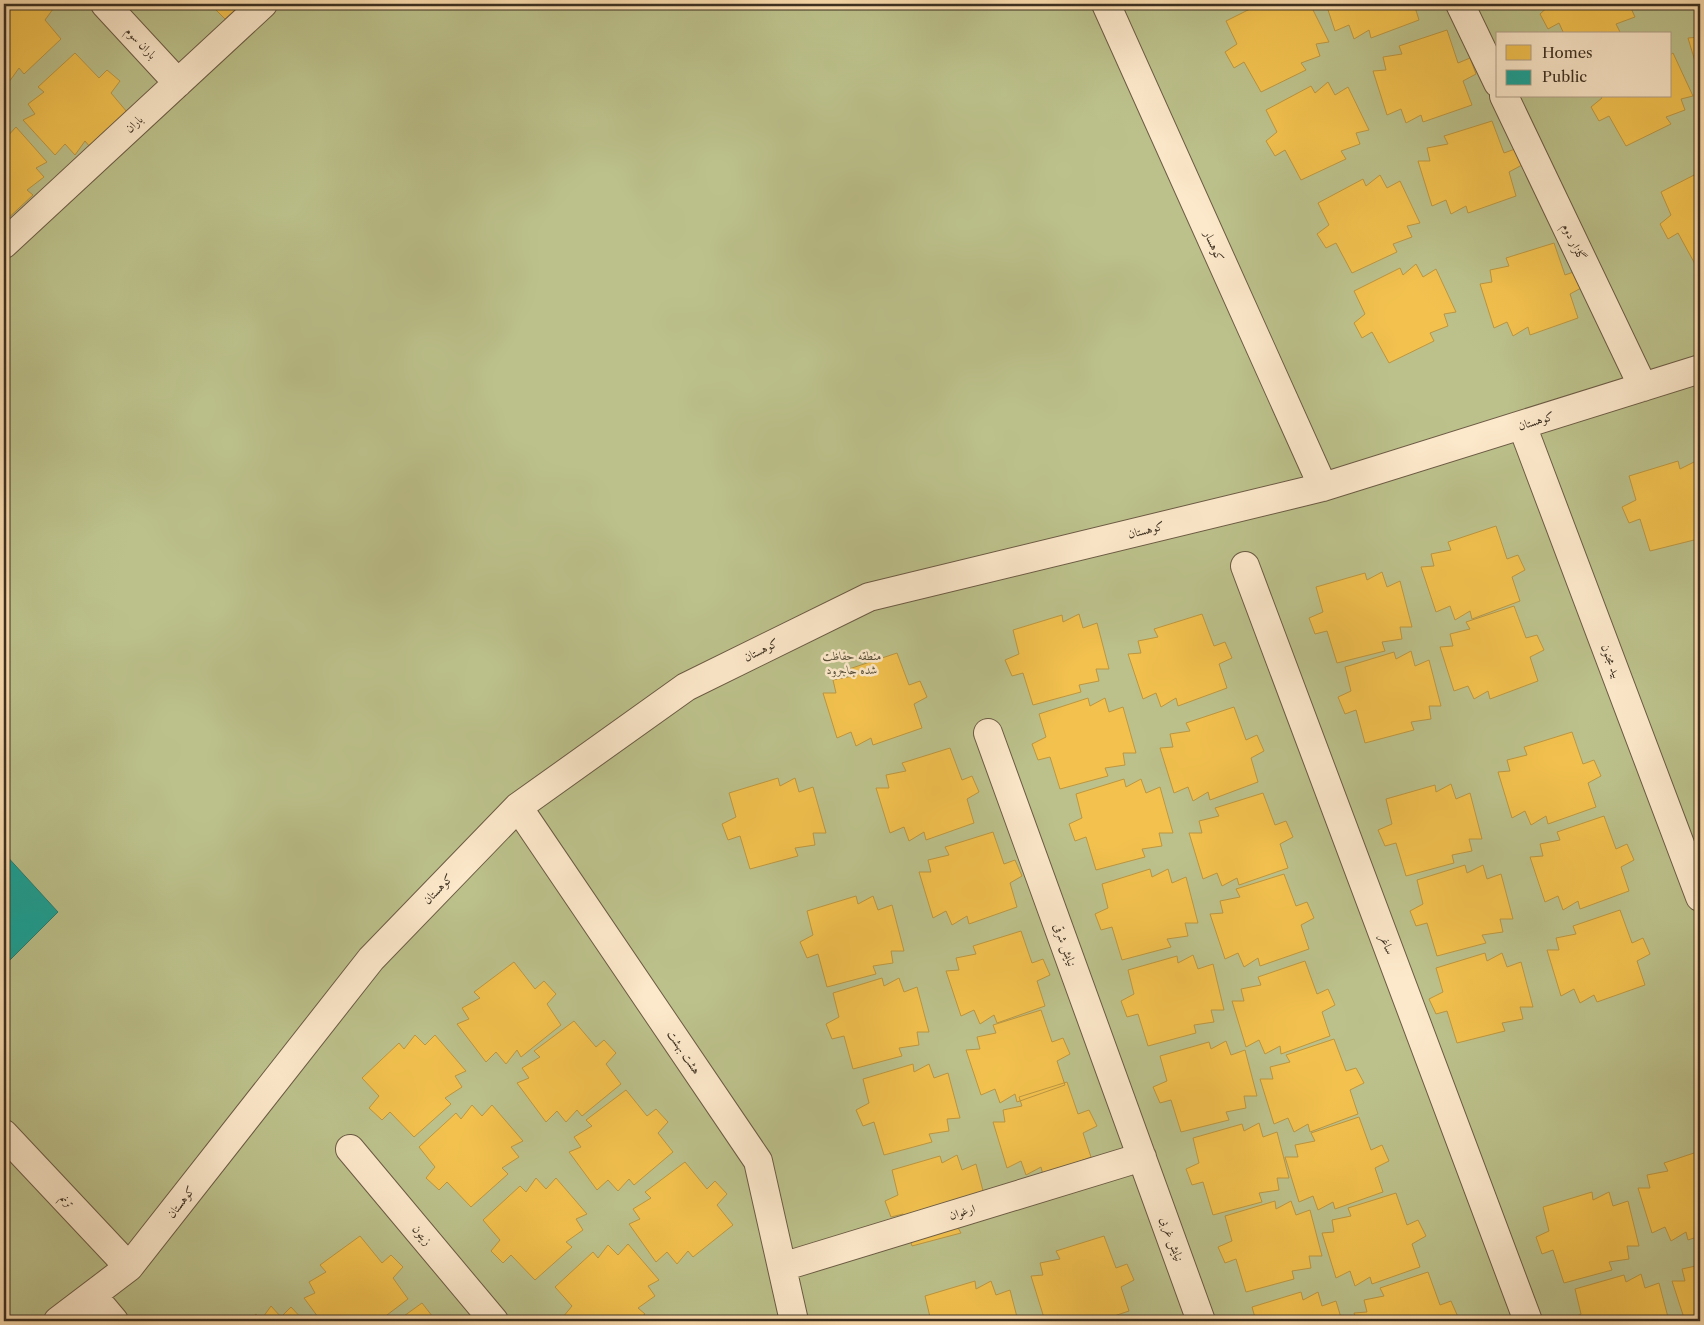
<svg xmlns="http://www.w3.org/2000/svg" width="1704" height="1325" font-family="'Libre Caslon Text',Amiri,serif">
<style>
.green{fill:#bcc18b;stroke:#7c7856;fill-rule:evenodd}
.homes{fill:#f2c14e;stroke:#bc9640}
.public{fill:#17a398;stroke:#228074}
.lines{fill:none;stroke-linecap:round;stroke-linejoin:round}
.minor-casing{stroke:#6c5b44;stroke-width:30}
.minor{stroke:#fce8ca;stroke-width:28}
.labels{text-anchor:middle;stroke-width:5;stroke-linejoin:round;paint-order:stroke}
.street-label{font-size:12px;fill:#3d3021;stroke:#fce8ca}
.park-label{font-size:12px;font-style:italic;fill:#564d36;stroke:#fce8ca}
</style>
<rect width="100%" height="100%" fill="#fbdcad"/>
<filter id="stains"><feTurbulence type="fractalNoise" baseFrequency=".004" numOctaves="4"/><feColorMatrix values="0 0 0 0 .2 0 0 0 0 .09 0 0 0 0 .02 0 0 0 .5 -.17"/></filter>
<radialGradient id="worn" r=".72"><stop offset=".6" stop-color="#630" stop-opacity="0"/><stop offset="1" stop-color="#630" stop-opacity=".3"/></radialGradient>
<path class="green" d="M4 4H1700V1321H4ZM1498 34H1670V96H1498Z"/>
<path class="homes" d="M4 4H48L53 9 45 20 61 39 24 74 19 68 9 82 4 77Z
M210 4H242L225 19Z
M1260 4H1293L1295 8 1301 4H1310L1329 42 1316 44 1320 56 1301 63 1306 70 1261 92 1244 62 1234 68 1225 52 1237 44 1226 21Z
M1326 4H1414L1419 20 1371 38 1369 30 1354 39 1349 25 1335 31Z
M1551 4H1640L1630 6 1635 17 1616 24 1620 32 1616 34H1564L1559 23 1548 29 1540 14Z
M1447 30 1458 63 1470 58 1476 74 1463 81 1472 105 1423 122 1421 115 1406 123 1401 109 1387 115 1373 71 1386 70 1383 57 1402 54 1399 46Z
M1700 37V78L1688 38Z
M75 53 99 78 107 70 120 81 111 93 127 112 90 147 85 141 75 155 65 144 55 155 23 120 35 114 28 104 44 92 38 87Z
M1673 53 1693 96 1681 99 1685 110 1666 117 1671 124 1626 146 1609 116 1599 121 1591 107 1602 98 1601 96H1670V55Z
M1328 82 1335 95 1348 87 1369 130 1356 133 1360 144 1341 151 1346 159 1301 180 1285 150 1275 156 1266 141 1277 132 1266 110 1311 86 1315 93Z
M1492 121 1504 153 1515 149 1522 165 1509 172 1516 196 1468 213 1466 206 1451 214 1446 200 1432 206 1418 161H1430L1427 148 1448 144 1444 136Z
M16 127 47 162 36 168 44 177 27 190 33 195 4 222V136L6 138Z
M1700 172V261L1695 264 1678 233 1668 239 1660 224 1671 215 1661 192Z
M1380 175 1387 188 1400 181 1420 223 1407 226 1412 237 1393 244 1397 252 1352 273 1336 243 1326 248 1317 234 1329 225 1318 203 1363 179 1366 186Z
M1554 243 1565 275 1576 271 1583 287 1570 294 1578 318 1530 335 1528 327 1513 336 1507 322 1494 328 1480 284 1492 282 1490 270 1509 266 1506 258Z
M1416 264 1423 277 1436 269 1456 312 1444 314 1448 326 1430 333 1434 341 1389 363 1372 332 1362 338 1354 323 1365 314 1354 291 1400 268 1403 275Z
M1678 461 1680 469 1696 461 1700 475V530L1696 531 1698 539 1650 551 1640 519 1629 523 1622 507 1636 500 1629 476Z
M1496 526 1507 559 1518 555 1525 570 1512 577 1520 601 1472 619 1470 611 1455 620 1450 606 1436 612 1421 567 1434 566 1431 554 1451 550 1448 542Z
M1382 572 1387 587 1400 581 1412 627H1400L1402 639 1382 642 1385 651 1337 663 1327 631 1315 634 1309 618 1323 612 1316 587 1365 573 1367 580Z
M1514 606 1526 638 1537 635 1544 650 1530 657 1538 681 1490 699 1488 691 1474 699 1468 686 1454 691 1440 647 1453 646 1450 634 1470 629 1466 622Z
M1079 614 1083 628 1097 623 1109 669H1096L1099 681 1079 685 1081 692 1033 705 1023 673 1012 676 1005 660 1019 654 1013 630 1062 615 1063 622Z
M1202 614 1214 646 1225 642 1232 658 1219 664 1227 688 1178 706 1176 698 1161 707 1156 693 1143 699 1128 654 1141 653 1138 641 1158 637 1154 629Z
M1411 651 1415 666 1429 660 1441 706H1429L1431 719 1411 722 1414 730 1365 743 1356 710 1345 714 1338 697 1351 691 1345 667 1394 652 1396 659Z
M897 653 909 685 920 681 927 697 914 704 922 728 873 745 871 738 856 746 851 732 837 738 823 693H836L833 680 853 676 849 669Z
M1088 698 1090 706 1105 698 1109 712 1123 707 1136 753H1123L1125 765 1105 768 1108 776 1060 789 1050 757 1038 760 1032 744 1046 737 1039 714Z
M1234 707 1246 740 1257 735 1264 751 1251 758 1258 782 1210 800 1208 792 1193 801 1188 787 1174 793 1160 748 1173 747 1170 734 1190 731 1186 723Z
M1572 732 1583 764 1594 760 1601 776 1588 783 1596 807 1548 824 1546 816 1531 825 1525 811 1512 818 1498 772 1510 771 1507 760 1527 755 1524 747Z
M950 748 962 780 972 776 979 792 967 799 974 823 926 840 924 832 909 841 904 827 890 833 876 788H889L886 775 906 771 902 763Z
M778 778 780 786 795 778 799 792 813 787 826 833H813L815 845 795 848 798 856 750 869 740 836 728 840 722 824 736 817 729 793Z
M1124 779 1126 787 1141 779 1146 793 1160 787 1173 833H1159L1162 846 1142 849 1145 857 1096 870 1086 837 1075 841 1069 824 1082 818 1076 794Z
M1451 784 1456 799 1470 793 1482 839H1469L1472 851 1452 855 1454 863 1406 876 1396 843 1385 846 1378 830 1392 824 1386 799 1435 785 1436 792Z
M1263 793 1275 825 1286 821 1293 837 1280 844 1288 868 1239 885 1237 878 1222 886 1217 873 1203 879 1189 833H1202L1199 821 1219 816 1215 808Z
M1604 816 1616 849 1627 844 1634 860 1621 867 1629 891 1580 909 1578 901 1563 910 1558 896 1545 902 1530 857 1543 856 1540 844 1560 840 1557 832Z
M993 832 1004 864 1015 860 1022 876 1010 883 1017 907 969 924 967 916 952 925 946 911 933 918 919 872H931L928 860 949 855 945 847Z
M1465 865 1467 873 1483 865 1487 879 1501 874 1513 919H1500L1503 932 1482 935 1486 943 1437 956 1427 923 1416 926 1410 911 1423 904 1417 880Z
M1150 869 1152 877 1168 869 1172 883 1186 877 1198 923H1185L1188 936 1167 939 1171 947 1122 960 1112 927 1101 930 1095 914 1108 908 1102 884Z
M1284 874 1296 906 1307 902 1314 918 1301 925 1309 949 1260 966 1258 958 1244 967 1238 953 1225 959 1210 914 1223 913 1220 901 1240 897 1236 889Z
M856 896 858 904 873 896 878 910 892 905 904 951H891L893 963 873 966 876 974 827 987 818 954 807 958 800 942 813 935 807 911Z
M1620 910 1632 943 1643 938 1650 954 1637 961 1645 985 1597 1002 1594 995 1580 1003 1574 989 1561 996 1547 950H1559L1556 938 1576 934 1573 926Z
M1021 931 1032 963 1043 959 1050 975 1037 981 1045 1006 997 1023 994 1015 980 1024 974 1010 961 1016 946 971 959 970 956 958 976 954 973 946Z
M1485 953 1487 961 1502 953 1507 967 1521 962 1533 1007H1520L1523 1019 1502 1023 1505 1031 1457 1043 1447 1011 1436 1014 1429 999 1443 992 1436 968Z
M1193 955 1198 969 1213 964 1224 1010H1211L1214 1022 1194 1025 1196 1033 1148 1046 1138 1014 1127 1017 1121 1001 1134 994 1128 970 1177 956 1178 963Z
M1305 961 1317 994 1328 989 1335 1005 1322 1012 1330 1036 1281 1054 1280 1046 1265 1054 1259 1040 1246 1047 1232 1001H1244L1241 989 1261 985 1258 977Z
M514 962 535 989 544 981 556 994 547 1004 561 1025 521 1057 517 1050 506 1064 496 1052 486 1062 457 1024 469 1019 462 1008 480 998 474 992Z
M882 978 884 986 899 978 904 992 917 987 929 1032H917L919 1045 899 1048 902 1056 853 1069 844 1036 832 1039 826 1024 839 1017 833 993Z
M1041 1010 1052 1042 1063 1038 1070 1054 1057 1061 1065 1085 1017 1102 1015 1094 1000 1103 995 1089 981 1095 966 1050 980 1049 977 1037 996 1033 993 1025Z
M574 1021 596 1047 604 1040 616 1053 606 1064 621 1084 582 1116 577 1110 566 1122 557 1111 546 1122 517 1083 529 1078 522 1068 540 1057 534 1051Z
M415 1035 425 1045 435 1035 466 1071 455 1076 462 1087 445 1098 451 1104 414 1137 390 1112 382 1120 369 1108 379 1096 362 1078 399 1043 404 1049Z
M1334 1039 1346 1071 1356 1068 1364 1083 1350 1090 1358 1114 1310 1132 1308 1124 1294 1132 1288 1118 1274 1124 1260 1079H1273L1270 1067 1290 1062 1286 1055Z
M1226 1041 1231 1055 1245 1050 1257 1096H1244L1246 1108 1226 1112 1229 1120 1181 1132 1171 1100 1160 1103 1153 1087 1167 1081 1160 1056 1209 1042 1211 1049Z
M913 1064 914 1072 929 1064 934 1078 948 1073 960 1118 947 1119 949 1131 929 1134 932 1142 884 1155 874 1122 863 1126 856 1110 869 1103 863 1079Z
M1067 1082 1078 1114 1089 1110 1097 1126 1083 1133 1091 1157 1043 1175 1041 1167 1026 1175 1021 1161 1007 1168 993 1122H1005L1003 1110 1022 1106 1019 1097Z
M626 1090 647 1116 656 1109 668 1122 658 1133 673 1152 634 1185 629 1179 618 1191 608 1180 597 1190 569 1152 581 1147 574 1137 592 1126 586 1120Z
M472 1105 482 1116 492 1105 523 1141 511 1147 519 1157 502 1168 508 1174 471 1207 447 1182 439 1190 426 1178 435 1167 419 1147 456 1113 461 1119Z
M1359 1117 1371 1150 1382 1145 1389 1161 1375 1168 1383 1192 1335 1209 1333 1202 1318 1210 1313 1196 1299 1202 1285 1157H1298L1295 1145 1315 1141 1311 1133Z
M1259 1123 1263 1137 1277 1132 1289 1178H1277L1279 1190 1259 1193 1262 1202 1213 1215 1203 1182 1192 1185 1186 1169 1199 1163 1193 1138 1242 1124 1244 1131Z
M1700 1151V1236L1688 1240 1686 1232 1671 1241 1665 1227 1652 1233 1638 1188H1650L1647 1175 1668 1171 1664 1163Z
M957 1155 962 1170 976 1164 988 1210H976L978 1222 957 1226 961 1233 912 1246 903 1214 891 1217 885 1201 898 1195 892 1170 940 1156 942 1163Z
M685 1162 707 1189 715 1181 727 1194 717 1205 733 1225 693 1257 688 1251 677 1264 667 1252 656 1262 629 1224 640 1219 633 1209 651 1198 645 1192Z
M536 1178 546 1189 556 1178 587 1214 576 1219 583 1230 566 1242 572 1247 535 1280 511 1255 503 1263 491 1251 500 1240 483 1220 520 1186 526 1192Z
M1592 1192 1593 1200 1609 1192 1613 1206 1628 1201 1639 1246H1627L1629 1259 1609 1262 1612 1270 1564 1283 1553 1250 1542 1254 1536 1237 1549 1231 1543 1207Z
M1396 1193 1407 1225 1418 1220 1426 1236 1412 1244 1420 1267 1372 1284 1370 1277 1355 1286 1350 1271 1336 1278 1322 1233 1334 1232 1332 1220 1351 1216 1348 1208Z
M1275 1201 1276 1209 1291 1201 1296 1215 1310 1210 1322 1256H1309L1311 1268 1292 1271 1294 1279 1246 1292 1236 1259 1225 1263 1218 1247 1232 1241 1225 1216Z
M360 1236 382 1263 391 1255 403 1267 393 1278 408 1299 379 1321H321L304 1298 315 1293 309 1282 326 1272 320 1265Z
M1104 1236 1116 1268 1127 1264 1134 1280 1121 1287 1129 1311 1099 1321H1061L1058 1315 1045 1321 1031 1276 1043 1275 1040 1263 1060 1259 1056 1251Z
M628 1244 659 1280 648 1286 655 1296 638 1308 645 1314 636 1321H567L563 1317 572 1306 555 1287 593 1252 598 1258 608 1245 618 1255Z
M1700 1265V1321H1685L1672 1281H1685L1682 1269Z
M1428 1272 1440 1305 1451 1301 1458 1317 1449 1321H1357L1354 1313 1367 1312 1364 1300 1384 1296 1380 1288Z
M1641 1274 1645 1288 1659 1283 1669 1321H1568L1581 1314 1575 1289 1624 1275 1626 1282Z
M975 1281 976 1289 991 1281 996 1295 1010 1290 1018 1321H931L925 1296Z
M1301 1292 1303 1300 1318 1292 1322 1306 1336 1301 1342 1321H1256L1252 1307Z
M422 1303 436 1321H397Z
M271 1306 281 1317 291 1307 304 1321H248L256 1314 261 1320Z"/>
<path class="public" d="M4 853 58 912 4 966Z"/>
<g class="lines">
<defs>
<path id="minor" d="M105 4 178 83
M1106 4 1323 487
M1460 4 1498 83
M1504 96 1643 387
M4 244 263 4
M1522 425 1700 897
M1245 566 1528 1321
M988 733 1201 1321
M518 807 758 1161 794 1321
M4 1134 129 1267
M350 1149 494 1321
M782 1267 1142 1157
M93 1296 114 1321
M58 1321 129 1267 371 959 518 807 686 687 869 597 1323 487 1700 369"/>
</defs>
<use href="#minor" class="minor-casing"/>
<use href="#minor" class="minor"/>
</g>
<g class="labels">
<g class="street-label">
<text transform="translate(141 43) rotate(47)" y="4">باران سوم</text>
<text transform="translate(134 124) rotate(-43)" y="4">باران</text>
<text transform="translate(1574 242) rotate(64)" y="4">گلزار دوم</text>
<text transform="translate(1214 246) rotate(66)" y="4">کوهسار</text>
<text transform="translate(1536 421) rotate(-17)" y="4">کوهستان</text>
<text transform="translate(1146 530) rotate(-14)" y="4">کوهستان</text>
<text transform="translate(761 650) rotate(-26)" y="4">کوهستان</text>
<text transform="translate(1611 661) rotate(69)" y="4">بید مجنون</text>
<text transform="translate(438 889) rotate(-46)" y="4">کوهستان</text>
<text transform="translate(1387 944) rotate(69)" y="4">ساغر</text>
<text transform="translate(1065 945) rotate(70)" y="4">نیایش شرقی</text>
<text transform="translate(684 1052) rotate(56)" y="4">هشت بهشت</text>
<text transform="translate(67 1201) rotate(47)" y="4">ترنم</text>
<text transform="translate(181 1202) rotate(-52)" y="4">کوهستان</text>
<text transform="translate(962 1212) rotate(-17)" y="4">ارغوان</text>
<text transform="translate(422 1235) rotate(50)" y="4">زیتون</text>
<text transform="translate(1172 1239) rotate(70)" y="4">نیایش غربی</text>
</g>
<g class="park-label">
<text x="852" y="660">منطقه حفاظت<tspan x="852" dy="14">شده جاجرود</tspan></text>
</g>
</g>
<rect width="1704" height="1325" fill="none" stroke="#fbdcad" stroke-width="20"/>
<rect x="5" y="5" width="1694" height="1315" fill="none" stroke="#3d3021" stroke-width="2.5"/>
<rect x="10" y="10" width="1684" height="1305" fill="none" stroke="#3d3021"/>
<rect x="1496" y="32" width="175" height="65" fill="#fce8ca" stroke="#b09e86"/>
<rect x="1506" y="45" width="25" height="15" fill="#f2c14e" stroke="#b09e86"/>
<text x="1542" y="58" font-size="15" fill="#3d3021">Homes</text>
<rect x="1506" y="70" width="25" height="15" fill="#17a398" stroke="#b09e86"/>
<text x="1542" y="82" font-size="15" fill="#3d3021">Public</text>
<rect width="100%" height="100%" filter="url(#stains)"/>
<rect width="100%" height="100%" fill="url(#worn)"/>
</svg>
